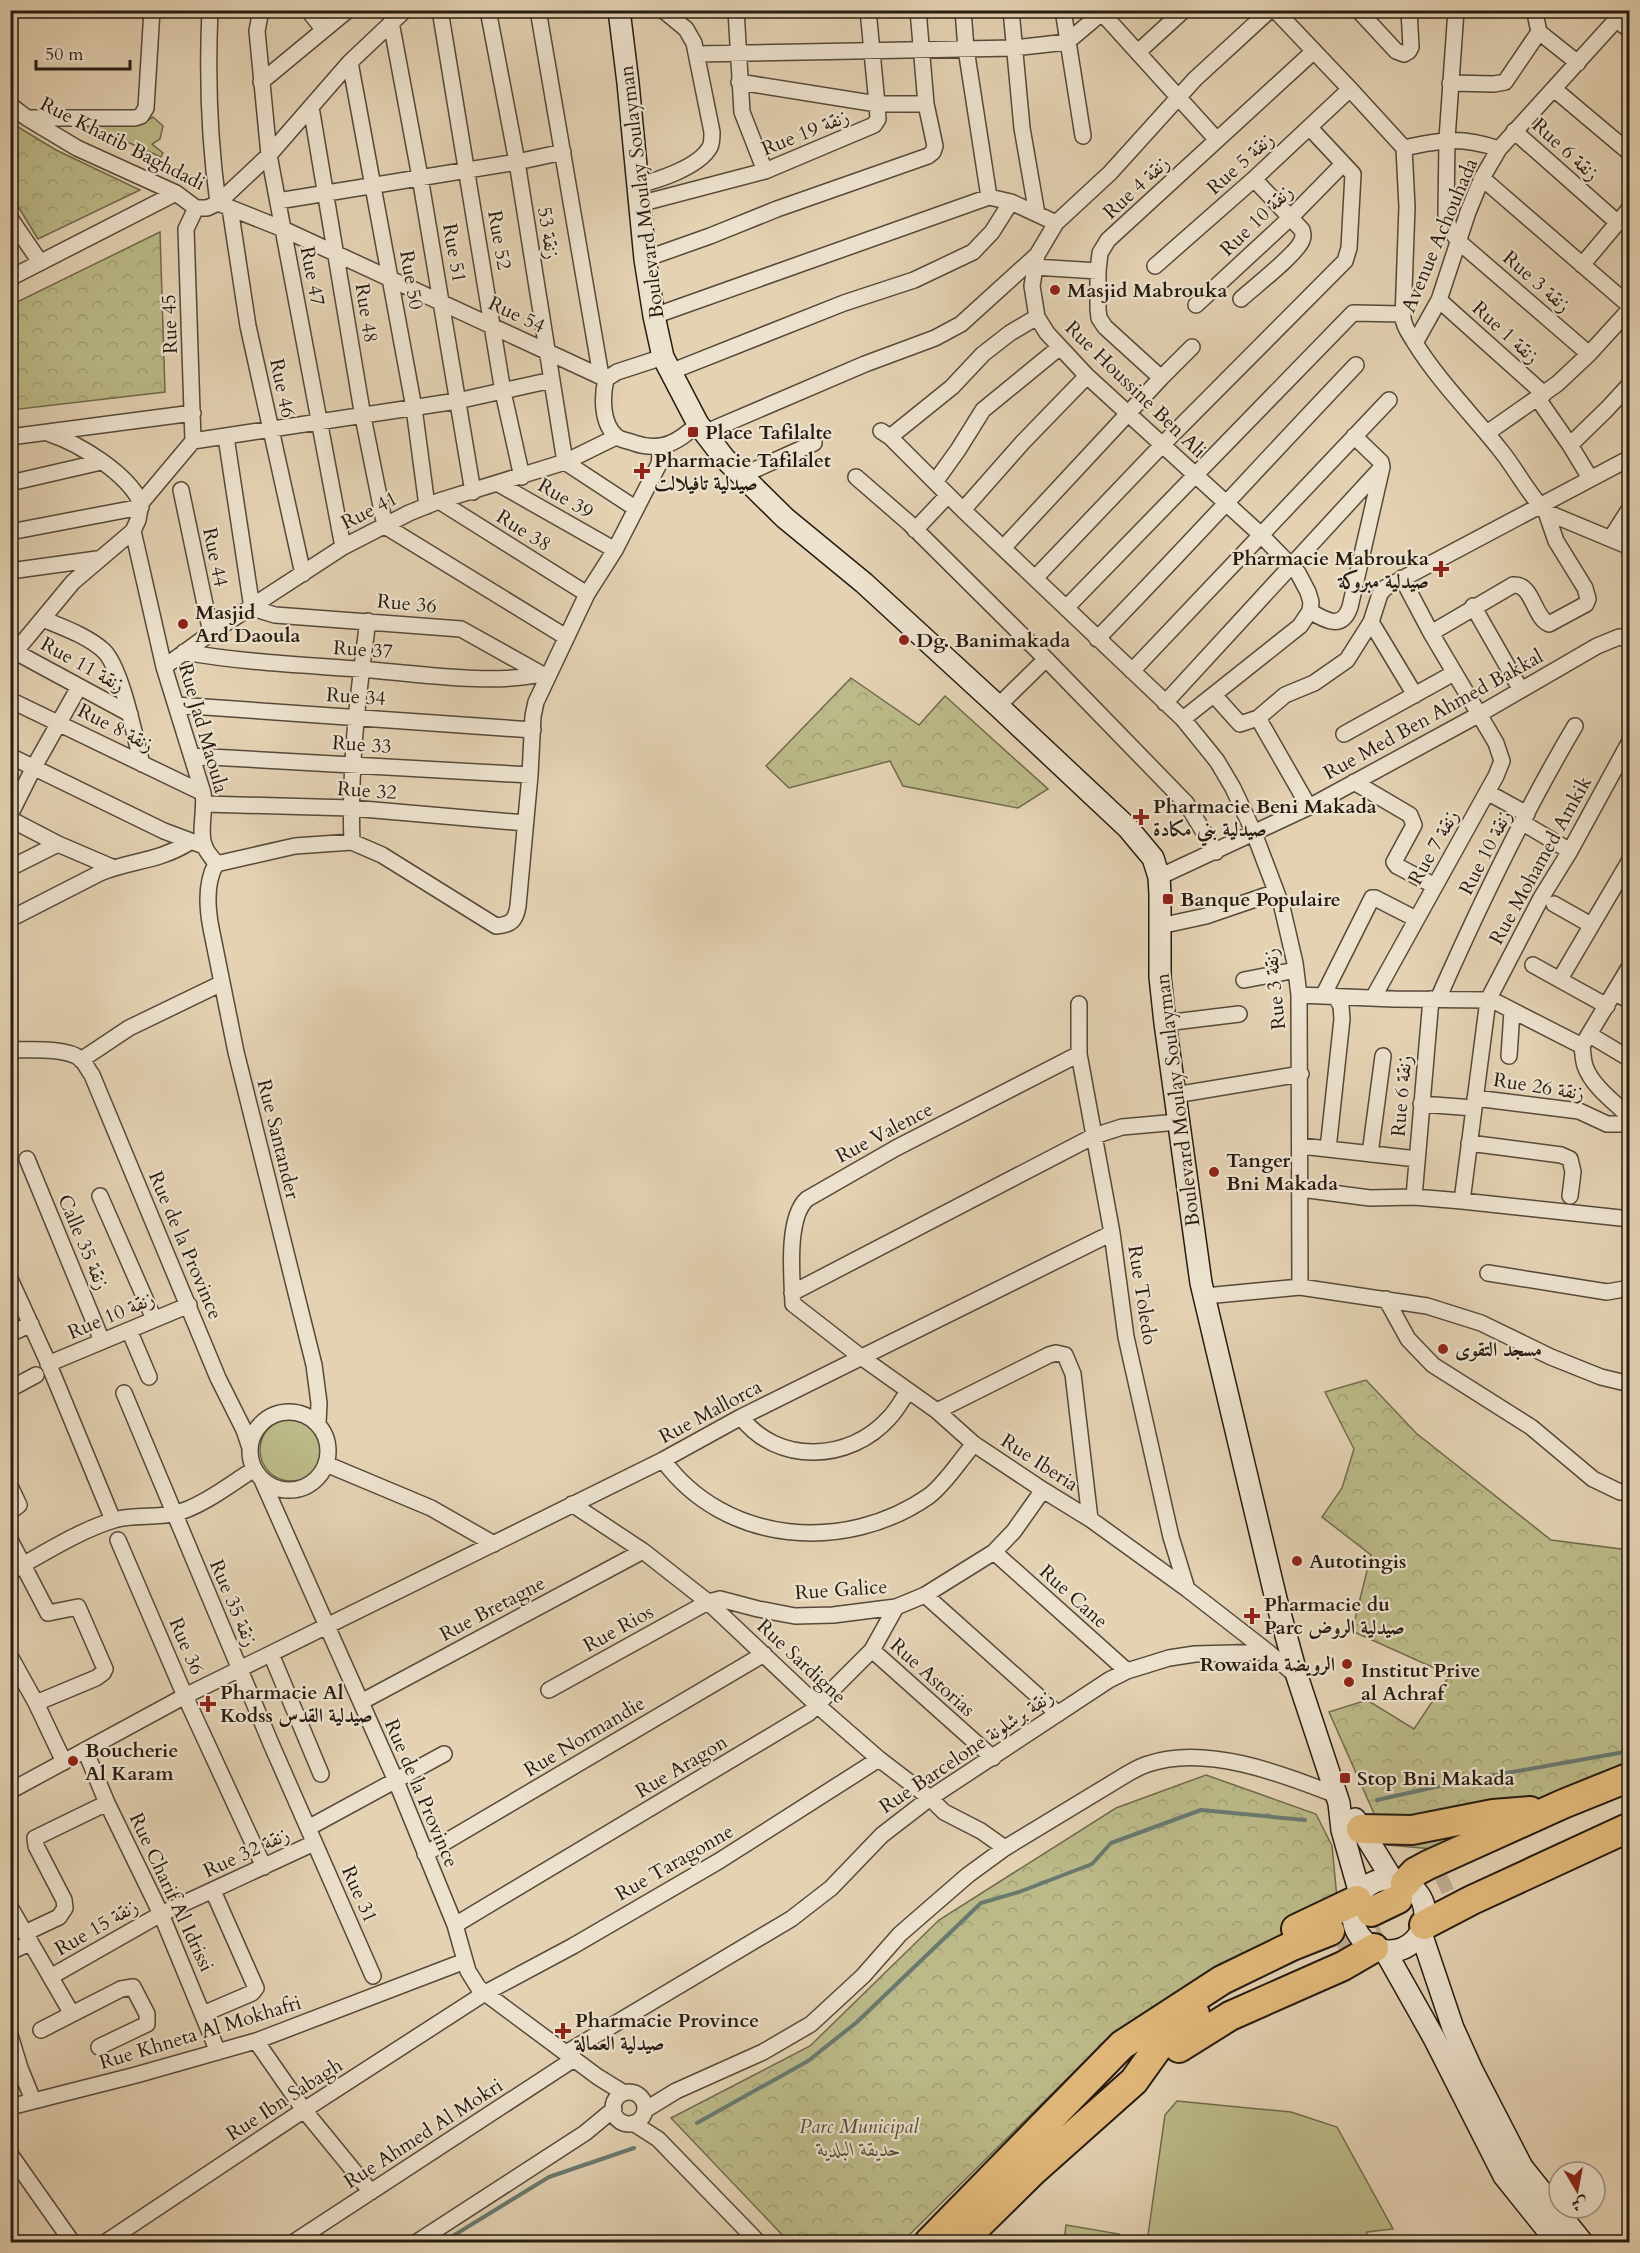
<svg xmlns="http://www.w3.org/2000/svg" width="1640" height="2253" font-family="Cardo,Amiri,serif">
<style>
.green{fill:#bbba88;stroke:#706a4c;stroke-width:1.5}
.park{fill:url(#park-crowns);stroke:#706a4c;stroke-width:1.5}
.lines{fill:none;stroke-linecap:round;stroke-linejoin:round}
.stream{stroke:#697970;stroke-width:4}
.highway-tunnel{stroke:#bead93;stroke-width:28;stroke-dasharray:28 14;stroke-linecap:butt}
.street-casing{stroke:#56493a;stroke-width:18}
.secondary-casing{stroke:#261b11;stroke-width:24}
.highway-casing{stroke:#261b11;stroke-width:32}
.street{stroke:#ede2ce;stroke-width:15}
.secondary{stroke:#ede2ce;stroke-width:21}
.highway{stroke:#e2b97a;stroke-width:28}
.poi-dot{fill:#8f2418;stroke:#ede2ce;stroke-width:2}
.labels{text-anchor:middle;stroke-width:4.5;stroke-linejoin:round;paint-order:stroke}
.street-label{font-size:20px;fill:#261b11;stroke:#ede2ce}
.poi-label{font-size:20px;font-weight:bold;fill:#261b11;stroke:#ede2ce;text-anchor:start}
.park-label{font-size:20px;font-style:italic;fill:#534b35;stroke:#ede2ce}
</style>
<defs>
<pattern id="park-crowns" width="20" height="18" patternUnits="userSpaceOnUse" patternTransform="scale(1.5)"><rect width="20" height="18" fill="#bbba88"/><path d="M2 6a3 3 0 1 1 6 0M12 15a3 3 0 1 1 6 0" fill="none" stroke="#a19f74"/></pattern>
</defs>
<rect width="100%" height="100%" fill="#e4d2b3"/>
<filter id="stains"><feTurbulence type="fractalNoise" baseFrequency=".00333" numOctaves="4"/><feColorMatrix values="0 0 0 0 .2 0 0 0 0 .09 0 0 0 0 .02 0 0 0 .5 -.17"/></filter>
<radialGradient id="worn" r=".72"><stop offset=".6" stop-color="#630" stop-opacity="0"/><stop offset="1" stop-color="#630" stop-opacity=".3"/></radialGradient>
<path class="green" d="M153 117 163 126 160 139 152 144 163 153 161 157 116 137 112 142 74 127 139 125Z
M260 1450a31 31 0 1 1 62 0a31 31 0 1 1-62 0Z
M1177 2101 1291 2112 1337 2127 1393 2229 1367 2232 1366 2242H1147L1165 2115Z
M1066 2225 1119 2234 1118 2242H1064Z"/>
<path class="park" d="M18 127 56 150 140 190 38 239 11 195V128Z
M160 232 165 392 11 410V305Z
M851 678 919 725 945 696 1048 789 1018 808 903 786 890 761 789 788 766 766Z
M1366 1380 1416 1433 1551 1540 1629 1550V1766L1444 1850 1388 1845 1329 1712 1367 1700 1414 1729 1450 1675 1352 1631 1371 1555 1322 1517 1342 1488 1354 1449 1325 1392Z
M1206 1775 1316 1814 1332 1846 1337 1898 1321 1917 1184 1994 1083 2063 902 2242H789L671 2118 810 2046 939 1920 1116 1808Z"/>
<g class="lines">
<path class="stream" d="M1377 1800 1462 1781 1630 1751
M697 2123 808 2061 857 2022 981 1903 1019 1892 1092 1864 1111 1843 1201 1810 1305 1820
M443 2242 549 2177 634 2148"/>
<path class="highway-tunnel" d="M1398 1899 1448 1876
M1336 1944 1378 1924"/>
<defs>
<path id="street" d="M210 10C207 75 209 139 218 203
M261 10 257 31 269 155 343 547
M308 10 323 29
M440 10 503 392 522 477
M488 10 517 162 565 462 635 508
M538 10 601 376
M736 10 742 112 765 171
M963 10 966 49 989 197
M1011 10 1022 128 1037 214
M1063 10 1083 136
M1275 10 1350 89 1404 148 1407 207 1403 318C1404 328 1410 334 1415 343 1440 383 1473 415 1502 452 1517 471 1529 495 1546 512L1630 547
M1358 10 1396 51 1404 54 1409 51 1411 47 1409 10
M1456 10 1447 139 1446 214 1449 227 1458 241 1589 354
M1538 10 1536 18 1539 32 1578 63
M1102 13 1217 140
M1616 20 1630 30
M391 22 420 177 473 492
M1138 52 1184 10
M697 54 1014 48 1067 42 1105 10
M350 62 414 408 427 506
M261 82 348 10
M739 82 877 104H926
M1450 83 1494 84 1505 82 1539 32
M1554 89 1630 153
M10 105 27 118 77 148 176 193 196 208H207L218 203 269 155 350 62 405 10
M311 107 363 417 385 526 566 637
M27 118H135L141 116 146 108 152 10
M1514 131 1618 223
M1404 148C1442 140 1460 136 1499 149
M1482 178 1630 306
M638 185C659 180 699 167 710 147 712 143 712 136 712 132L694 43 686 29 663 10
M278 201 517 162 563 152
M218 203 283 229 606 379
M639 204 765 171 874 125 878 119 877 104 868 10
M230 208 248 326 303 574
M10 218 40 262
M645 259 710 236 777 209 928 156 933 152 935 146 926 104 918 10
M1582 265 1630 208
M1155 266 1254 179 1350 89
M1034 267 1098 271
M10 278 176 193
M1241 299C1253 288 1298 253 1302 240 1304 236 1303 234 1302 230L1254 179
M1439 300 1544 394
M1196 305 1290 218 1343 164
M654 316 989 197 1011 202 1056 223
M1415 343 1439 300 1468 212 1482 178 1499 149 1625 10
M663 357 617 372 606 379C602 396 601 424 617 437 621 440 629 441 634 443 645 447 660 448 671 443 681 439 690 431 698 424
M670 372 844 303 914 280 973 252 992 232 1011 202
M1161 378 1105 327 1099 318 1098 309V271L1100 253 1108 240 1314 51
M1538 399 1570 445 1590 478
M881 431 890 437 963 510 1183 719 1217 761 1233 788 1254 833 1282 907 1295 963 1299 995 1300 1287
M704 433 865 364 935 338 961 324 1037 255
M1487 433 1557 384 1589 354 1630 309
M50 434C80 444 128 474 141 503
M10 437 193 413
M226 437 252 608 275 615 461 629 547 677
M890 437 952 387 983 354 1010 333 1037 317
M193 441 457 401 552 380
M193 441 186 229 196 208
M1570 445 1607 409 1630 384
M743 475 814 443
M856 477 909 523 1046 659 1186 803 1216 852
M935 482 958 450 983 410 1060 347
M10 483 101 462
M497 483 615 550
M181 490 211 633
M439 501 587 594
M963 510 1023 442 1087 376
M915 530 948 495
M133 531 164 667 203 793C206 809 198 834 205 847 207 853 213 858 216 864
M10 532 141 507
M1611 538 1630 508
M1003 548 1161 378 1192 347
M10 571 97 559
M1036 577 1163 444 1345 261 1349 248 1353 174 1310 128
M1473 606 1521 690
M1066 608 1353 313 1403 314
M1310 611C1326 621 1342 630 1350 607L1382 467 1381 462 1354 436
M43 619C62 627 88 636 104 651 122 669 135 738 142 764
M1371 622 1415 695
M1431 633 1513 585C1533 583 1533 617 1549 624L1586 604 1588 599 1585 588 1556 541 1546 512
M1097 639C1185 549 1269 456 1356 365
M10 649 130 714
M184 652C246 663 308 665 371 670 421 674 493 685 541 674
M10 658 73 582 133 531 138 520 141 503 193 441
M164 667 211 633 343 547 409 513 439 501 565 462 616 437
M1132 671 1389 400
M1214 695 1240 724 1258 718 1285 695 1314 683 1347 660 1371 622 1380 594 1385 588 1630 458
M10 700 203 793
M1165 703 1382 467
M176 705 533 730
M998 706 1046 659
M1258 718 1309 807
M1183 719 1300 626 1310 611 1311 602 1308 592 1298 573 1260 534 1087 376 1060 347 1047 333 1037 317 1032 286 1037 255 1056 223 1110 173 1195 79 1270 10
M1344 734 1454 673
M10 756 164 831 204 846
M192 756 530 775
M1354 782 1410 815 1414 825 1394 862 1397 866 1435 886
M1487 792 1527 814
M205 804 351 808 525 823
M10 815 34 767 79 687
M10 819 58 844 114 868
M1523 823 1570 851
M352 842C349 769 358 693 368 621
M216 864 295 846 352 842 382 855 496 926C511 925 516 920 518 906L530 775 533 716 536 702 587 594 615 550 659 464 661 446
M216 864C205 883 207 907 211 928L236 1052 314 1365 319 1403 318 1424
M10 868 58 844
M1159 877 1309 807 1478 715 1597 646 1619 637 1630 639
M1554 904 1591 925
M10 919 100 873C132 860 158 862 190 842
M1160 926 1206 916 1276 892
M1533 965 1607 1006
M1560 979 1630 860
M1244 980 1296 970
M1615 993 1630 1001
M1299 995 1394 999 1488 1000 1498 1003 1582 1046
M1323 996 1372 898H1375L1416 919
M1373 998 1496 776 1502 761 1496 743 1431 633 1402 578
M1438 999C1479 906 1523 814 1575 726
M1079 1004V1054L1112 1233 1126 1337 1171 1537 1187 1589
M1165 1023 1239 1014
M1590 1035 1630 1059
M1582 1046 1630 966
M1582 1046C1583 1053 1583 1060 1585 1066 1592 1086 1614 1102 1630 1117
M10 1050C29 1050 66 1047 81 1059 85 1063 88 1070 92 1075L218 1378 244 1430 250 1448
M1079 1054 896 1148 807 1199C786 1218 792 1277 793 1304L861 1357 937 1411 974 1444 1043 1490 1090 1519 1187 1589 1268 1652
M1509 1056 1512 1011
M81 1060 129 1028 222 983
M1175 1095 1301 1074
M1475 1098 1579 1111 1607 1124H1630
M1421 1104 1474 1108
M1469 1143 1561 1155 1570 1159 1573 1172 1570 1196
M1301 1146 1417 1159
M1328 1149 1342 1019 1341 1006 1336 997
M1370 1154 1383 1056
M27 1159 102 1341
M1301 1189 1370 1198 1414 1197 1462 1201 1630 1219
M100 1196 154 1319
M1414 1197 1431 999
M1462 1201 1488 1000 1541 898 1570 851 1630 741
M1488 1273 1607 1292 1624 1289 1630 1285
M10 1279 47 1360 113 1520
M792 1293 1094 1136 1122 1127 1178 1122
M1205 1296 1300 1287 1427 1306 1481 1323 1551 1357 1601 1377 1630 1384
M1386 1299 1408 1339 1433 1365 1531 1427 1593 1479 1620 1492H1630
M129 1330 149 1377
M10 1334 31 1324
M48 1364 189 1305
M10 1389 36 1375
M124 1393 272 1746 373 1976
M937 1411 1049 1355 1056 1353 1065 1355 1073 1374 1090 1519
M250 1451a39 39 0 1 1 78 0a39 39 0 1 1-78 0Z
M741 1417C777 1465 850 1462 889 1418 897 1410 902 1400 908 1391
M663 1460C725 1545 846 1554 929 1496 946 1483 960 1460 974 1444
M326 1464 431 1508 494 1544
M262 1480 396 1781 455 1925 468 1971 478 1987 485 1993 598 2077 624 2093
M10 1486 19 1505 10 1512
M572 1504 643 1551 708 1602 817 1705 879 1759 930 1798 944 1812 981 1831 1005 1848
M10 1540 48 1613 78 1607 105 1669 103 1673 96 1678 36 1703
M118 1540 185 1696 264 1867
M994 1552 1127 1671
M10 1572C43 1554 78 1531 114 1520 134 1514 154 1518 173 1514 200 1508 231 1484 254 1469
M925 1595 1058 1714
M872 1650 993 1758
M271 1654 321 1774
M10 1656 36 1703 64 1762
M549 1690 708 1602 720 1599 758 1609 795 1616 833 1615 896 1607 925 1595 994 1552 1014 1531 1043 1490
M361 1702 643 1551
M85 1750 107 1803 161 1914 218 2052
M10 1791 185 1696 663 1460 741 1417 1112 1233
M308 1828 444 1754
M425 1854 764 1654
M10 1907 72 2014
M455 1925 809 1713 872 1650 896 1607
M25 1933 59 1917 65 1908 64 1900 36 1846 35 1838 107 1803
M10 1952 30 1943
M52 1976 161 1914 314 1843
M203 2014 252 1993 256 1988 213 1891
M41 2030 121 1989 133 1987 147 2014V2024L99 2047
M10 2035 20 2068 33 2100
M256 2041 304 2110 371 2192
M566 2053 791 1919 831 1888 882 1835 930 1798 1109 1680 1127 1671 1169 1658 1195 1654 1268 1652 1297 1676
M613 2108a16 16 0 1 1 32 0a16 16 0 1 1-32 0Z
M10 2107 136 2075 256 2041 465 1961
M645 2110 676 2091 763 2052 811 2024 863 1976 900 1934 968 1875 1005 1848 1127 1774C1134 1770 1141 1766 1148 1764 1206 1744 1282 1774 1336 1795
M633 2123 658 2139 758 2242
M10 2154 72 2242
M106 2242 304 2110 485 1993 573 1946 719 1861 879 1759
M294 2242 574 2059
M417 2242 585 2133 614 2109"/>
<path id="secondary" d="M619 10 628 83 645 259 654 316 663 357 698 424 724 458 785 518 864 583 998 706 1128 828 1153 858 1159 877 1160 894V977L1165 1023 1201 1283 1276 1599 1297 1676 1339 1803 1342 1830 1360 1894
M1355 1819 1392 1879
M1353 1915a36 36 0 1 1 72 0a36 36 0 1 1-72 0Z
M1421 1933 1453 2028 1472 2070 1522 2167 1582 2242
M1385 1951 1434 2038 1504 2176 1557 2242"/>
<path id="highway" d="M1361 1829 1412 1830 1493 1814 1530 1811
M1405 1883 1415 1872 1428 1865 1563 1804 1630 1777
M1371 1912 1398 1899
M1424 1925 1472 1900 1630 1827
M1296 1929 1357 1900
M1179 2048 1230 2016 1343 1966 1374 1948
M929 2242 1122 2045 1222 1980 1292 1946 1330 1931
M961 2242 1033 2171 1134 2081 1159 2046 1195 2014"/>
</defs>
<use href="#street" class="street-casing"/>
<use href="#secondary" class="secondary-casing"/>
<use href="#highway" class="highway-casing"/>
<use href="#street" class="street"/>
<use href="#secondary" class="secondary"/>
<use href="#highway" class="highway"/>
</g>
<g class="poi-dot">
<circle cx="1055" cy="290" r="6"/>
<rect x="687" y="426" width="12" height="12" rx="3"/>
<path d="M639 462h6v6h6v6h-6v6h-6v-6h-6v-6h6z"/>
<path d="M1438 560h6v6h6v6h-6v6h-6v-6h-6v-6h6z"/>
<circle cx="183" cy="624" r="6"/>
<circle cx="904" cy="640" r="6"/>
<path d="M1138 808h6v6h6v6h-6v6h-6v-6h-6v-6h6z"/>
<rect x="1162" y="893" width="12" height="12" rx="3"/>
<circle cx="1214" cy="1172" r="6"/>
<circle cx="1443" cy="1349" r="6"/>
<circle cx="1297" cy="1561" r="6"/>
<path d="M1249 1607h6v6h6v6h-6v6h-6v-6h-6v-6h6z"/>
<circle cx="1347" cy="1664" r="6"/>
<circle cx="1349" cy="1682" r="6"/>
<path d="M205 1695h6v6h6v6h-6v6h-6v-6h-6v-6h6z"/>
<circle cx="73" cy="1761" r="6"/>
<rect x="1339" y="1772" width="12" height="12" rx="3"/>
<path d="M560 2022h6v6h6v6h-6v6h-6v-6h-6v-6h6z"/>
</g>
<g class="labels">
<g class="street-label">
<text transform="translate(805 132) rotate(-22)" y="7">Rue 19 زنقة</text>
<text transform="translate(123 143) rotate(27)" y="7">Rue Khatib Baghdadi</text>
<text transform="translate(1566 149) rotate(42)" y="7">Rue 6 زنقة</text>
<text transform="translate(1240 163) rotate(-42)" y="7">Rue 5 زنقة</text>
<text transform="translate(1136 187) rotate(-43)" y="7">Rue 4 زنقة</text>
<text transform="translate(641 192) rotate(-97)" y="7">Boulevard Moulay Soulayman</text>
<text transform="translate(1256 220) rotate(-44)" y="7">Rue 10 زنقة</text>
<text transform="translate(549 233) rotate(81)" y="7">زنقة 53</text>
<text transform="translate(1439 235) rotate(-67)" y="7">Avenue Achouhada</text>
<text transform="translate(500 240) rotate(80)" y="7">Rue 52</text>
<text transform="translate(455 253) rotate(80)" y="7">Rue 51</text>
<text transform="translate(313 276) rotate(79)" y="7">Rue 47</text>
<text transform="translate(412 280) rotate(80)" y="7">Rue 50</text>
<text transform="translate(1537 281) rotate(41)" y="7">Rue 3 زنقة</text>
<text transform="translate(367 313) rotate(81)" y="7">Rue 48</text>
<text transform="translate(517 314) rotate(25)" y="7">Rue 54</text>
<text transform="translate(169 324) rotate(-92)" y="7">Rue 45</text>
<text transform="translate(1506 332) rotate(42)" y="7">Rue 1 زنقة</text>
<text transform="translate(283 388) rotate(78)" y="7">Rue 46</text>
<text transform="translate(1136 389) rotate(44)" y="7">Rue Houssine Ben Ali</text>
<text transform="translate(566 498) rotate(30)" y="7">Rue 39</text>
<text transform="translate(369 510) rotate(-27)" y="7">Rue 41</text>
<text transform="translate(524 530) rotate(32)" y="7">Rue 38</text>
<text transform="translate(216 557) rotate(78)" y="7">Rue 44</text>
<text transform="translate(407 603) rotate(5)" y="7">Rue 36</text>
<text transform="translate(363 649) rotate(4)" y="7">Rue 37</text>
<text transform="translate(83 664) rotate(29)" y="7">Rue 11 زنقة</text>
<text transform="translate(356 696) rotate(4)" y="7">Rue 34</text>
<text transform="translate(1433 714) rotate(-29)" y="7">Rue Med Ben Ahmed Bakkal</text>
<text transform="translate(116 727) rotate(27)" y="7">Rue 8 زنقة</text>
<text transform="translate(204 728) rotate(74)" y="7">Rue Jad Maoula</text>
<text transform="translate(362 744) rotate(4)" y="7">Rue 33</text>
<text transform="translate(367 790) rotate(4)" y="7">Rue 32</text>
<text transform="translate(1433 847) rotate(-61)" y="7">Rue 7 زنقة</text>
<text transform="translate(1485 852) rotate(-63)" y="7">Rue 10 زنقة</text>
<text transform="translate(1540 860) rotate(-61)" y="7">Rue Mohamed Amkik</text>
<text transform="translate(1274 989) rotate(-96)" y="7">Rue 3 زنقة</text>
<text transform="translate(1539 1086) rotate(9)" y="7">Rue 26 زنقة</text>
<text transform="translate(1401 1096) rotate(-85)" y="7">Rue 6 زنقة</text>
<text transform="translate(1177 1100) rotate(-97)" y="7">Boulevard Moulay Soulayman</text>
<text transform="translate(884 1132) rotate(-28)" y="7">Rue Valence</text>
<text transform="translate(279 1139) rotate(76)" y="7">Rue Santander</text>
<text transform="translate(84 1242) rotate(67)" y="7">Calle 35 زنقة</text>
<text transform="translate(186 1245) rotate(67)" y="7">Rue de la Province</text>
<text transform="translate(1143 1295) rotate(81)" y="7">Rue Toledo</text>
<text transform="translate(111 1315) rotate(-23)" y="7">Rue 10 زنقة</text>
<text transform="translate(710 1411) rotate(-28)" y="7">Rue Mallorca</text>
<text transform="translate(1040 1462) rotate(33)" y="7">Rue Iberia</text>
<text transform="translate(841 1589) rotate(-4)" y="7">Rue Galice</text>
<text transform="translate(1074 1596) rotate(42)" y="7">Rue Cane</text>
<text transform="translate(234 1603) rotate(67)" y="7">Rue 35 زنقة</text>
<text transform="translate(492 1608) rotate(-28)" y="7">Rue Bretagne</text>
<text transform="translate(618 1628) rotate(-29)" y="7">Rue Rios</text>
<text transform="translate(187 1646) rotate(67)" y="7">Rue 36</text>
<text transform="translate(802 1661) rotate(43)" y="7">Rue Sardigne</text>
<text transform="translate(933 1677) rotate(42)" y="7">Rue Astorias</text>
<text transform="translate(584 1736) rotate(-31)" y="7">Rue Normandie</text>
<text transform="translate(966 1751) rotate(-34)" y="7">Rue Barcelone زنقة برشلونة</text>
<text transform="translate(681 1766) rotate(-31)" y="7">Rue Aragon</text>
<text transform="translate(422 1793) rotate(67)" y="7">Rue de la Province</text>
<text transform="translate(246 1852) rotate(-25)" y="7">Rue 32 زنقة</text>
<text transform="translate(674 1862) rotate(-30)" y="7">Rue Taragonne</text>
<text transform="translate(172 1892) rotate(65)" y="7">Rue Charif Al Idrissi</text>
<text transform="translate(360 1894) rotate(66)" y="7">Rue 31</text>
<text transform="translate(96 1927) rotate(-30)" y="7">Rue 15 زنقة</text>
<text transform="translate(200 2032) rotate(-17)" y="7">Rue Khneta Al Mokhafri</text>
<text transform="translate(284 2099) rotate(-33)" y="7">Rue Ibn Sabagh</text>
<text transform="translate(423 2133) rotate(-33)" y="7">Rue Ahmed Al Mokri</text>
</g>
<g class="poi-label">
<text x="1067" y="297">Masjid Mabrouka</text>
<text x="705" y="439">Place Tafilalte</text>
<text x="654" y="467">Pharmacie Tafilalet<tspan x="654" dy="23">صيدلية تافيلالت</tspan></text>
<text x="1429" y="565" text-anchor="end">Pharmacie Mabrouka<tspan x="1429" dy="23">صيدلية مبروكة</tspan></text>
<text x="195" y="619">Masjid<tspan x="195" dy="23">Ard Daoula</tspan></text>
<text x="916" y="647">Dg. Banimakada</text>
<text x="1153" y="813">Pharmacie Beni Makada<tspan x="1153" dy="23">صيدلية بني مكادة</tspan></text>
<text x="1180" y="906">Banque Populaire</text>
<text x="1226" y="1167">Tanger<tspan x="1226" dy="23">Bni Makada</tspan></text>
<text x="1455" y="1356">مسجد التقوى</text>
<text x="1309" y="1568">Autotingis</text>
<text x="1264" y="1611">Pharmacie du<tspan x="1264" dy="23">Parc صيدلية الروض</tspan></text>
<text x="1335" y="1671" text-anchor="end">Rowaida الرويضة</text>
<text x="1361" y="1677">Institut Prive<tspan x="1361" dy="23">al Achraf</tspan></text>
<text x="220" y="1699">Pharmacie Al<tspan x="220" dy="23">Kodss صيدلية القدس</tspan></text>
<text x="85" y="1757">Boucherie<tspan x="85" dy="23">Al Karam</tspan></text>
<text x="1357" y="1785">Stop Bni Makada</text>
<text x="575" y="2027">Pharmacie Province<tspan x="575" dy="23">صيدلية العمالة</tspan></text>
</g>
<g class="park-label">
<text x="859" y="2133">Parc Municipal<tspan x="859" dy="23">حديقة البلدية</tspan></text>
</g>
</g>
<rect width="1640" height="2253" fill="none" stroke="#e4d2b3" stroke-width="36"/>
<rect x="12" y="12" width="1616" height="2229" fill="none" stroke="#261b11" stroke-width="3"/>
<rect x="18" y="18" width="1604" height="2217" fill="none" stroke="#261b11" stroke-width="1.5"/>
<g transform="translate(1577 2190) rotate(170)"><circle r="28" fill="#ede2ce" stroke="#9d9282" stroke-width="1.5"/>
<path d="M0-4.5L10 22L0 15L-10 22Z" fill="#8f2418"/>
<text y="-9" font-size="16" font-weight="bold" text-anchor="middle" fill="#261b11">ش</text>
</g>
<path d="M36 60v9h94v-9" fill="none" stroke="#261b11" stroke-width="3"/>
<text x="45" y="60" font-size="18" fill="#261b11" stroke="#ede2ce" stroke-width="4.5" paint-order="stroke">50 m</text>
<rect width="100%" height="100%" filter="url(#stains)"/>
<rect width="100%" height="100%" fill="url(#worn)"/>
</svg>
